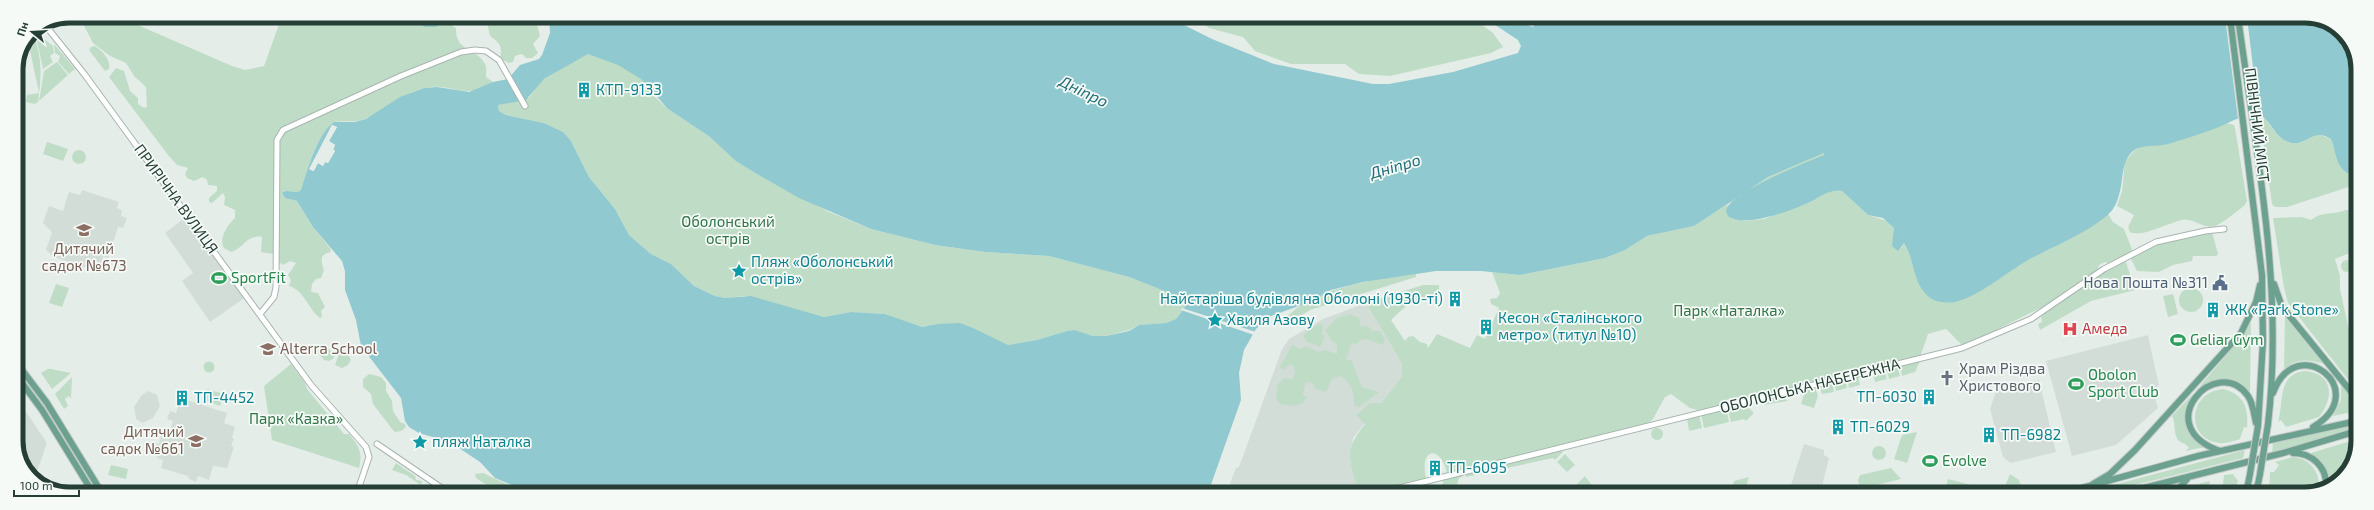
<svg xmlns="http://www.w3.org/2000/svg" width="2374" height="510" font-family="'Exo 2',sans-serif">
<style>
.built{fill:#d3ddd8}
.green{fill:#bfddc6}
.water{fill:#90c9cf;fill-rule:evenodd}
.pier{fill:#e5ede9;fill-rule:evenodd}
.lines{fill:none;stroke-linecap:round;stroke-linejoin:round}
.minor-casing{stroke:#a8b5b0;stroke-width:7}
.major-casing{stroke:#c2c9c7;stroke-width:8}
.minor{stroke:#fff;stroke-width:5}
.major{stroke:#6ca190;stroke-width:6}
.major-bridge-casing{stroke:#c2c9c7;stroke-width:8;stroke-linecap:butt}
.major-bridge{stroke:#6ca190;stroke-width:6}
.labels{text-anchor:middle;stroke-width:3.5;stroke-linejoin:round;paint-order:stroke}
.culture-label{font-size:15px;fill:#0d838f;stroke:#f5faf7;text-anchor:start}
.street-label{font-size:15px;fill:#253f36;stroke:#f5faf7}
.park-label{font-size:15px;fill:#317447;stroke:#f5faf7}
.education-label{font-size:15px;fill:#785e54;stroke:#f5faf7}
.leisure-label{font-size:15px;fill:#27864d;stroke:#f5faf7;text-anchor:start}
.service-label{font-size:15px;fill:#4e5e75;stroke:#f5faf7;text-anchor:end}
.health-label{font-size:15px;fill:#be3a42;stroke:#f5faf7;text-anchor:start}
.worship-label{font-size:15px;fill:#5b616d;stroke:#f5faf7;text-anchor:start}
.water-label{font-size:16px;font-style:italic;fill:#216e78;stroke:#f5faf7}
.rim{fill:none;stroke:#253f36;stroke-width:5}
</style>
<rect width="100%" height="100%" fill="#e5ede9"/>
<path class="built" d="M82 190 119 202 117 208 122 210 121 216 127 218 123 228 118 227 108 258 103 256 101 263 93 261 90 269 54 257 46 250 52 232 43 223 49 206 63 211 69 192 80 195Z
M187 216 246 297 210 322 182 281 193 273 165 233Z
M1366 303 1402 364V376L1353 438 1350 461 1359 494H1226L1236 468 1239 467 1282 349 1289 339 1323 319Z
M2148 335 2159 386 2152 388 2158 408 2116 445 2072 456 2046 361Z
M2039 380 2056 452 2011 463 2003 457 1990 409 1996 391Z
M148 391 157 395 160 406 153 418 142 423 136 419 134 407 141 396Z
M16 397 47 443 34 480 31 478 16 447Z
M187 400 227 413 224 423 235 427 232 438 234 439 231 446 234 447 227 468 213 466 209 480 198 476 196 482 189 479 188 476 161 468 163 460 157 458 158 452 152 450 154 443 159 444 162 432 169 434 173 421 167 419 170 411 176 413 179 404 185 406Z
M1804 444 1824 450V455L1829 458 1820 494H1788Z"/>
<path class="green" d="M79 16H117L232 66 245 70 264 66 282 16H456L457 20 452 26 456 28C455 52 476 47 485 64 487 67 486 74 486 77L493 82C463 102 453 82 425 88 402 93 386 110 365 119 355 123 345 120 334 122 317 134 307 171 301 190 295 195 288 188 282 193L285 198 297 201 313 227 330 248 331 252C319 254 321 261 324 270L321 278 316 279 312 284 311 292 318 293 325 307 321 311 322 317 320 318C308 309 305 291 289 286L291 280 288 275 296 263 290 261 283 265 279 262 274 254 261 252 262 237C247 234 243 249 231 252L224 248C218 239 228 224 235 218V210L224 205 225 197 223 193 212 203 209 202V198L217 191V186L208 185 207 180 203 177 194 181 187 178 185 174 188 168 177 165 168 155 109 77 116 68 124 71 130 91 138 98V104L144 108 147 107 146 87 134 76 126 63 110 56 93 43Z
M502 16H544L537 24 540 36 533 44 538 53 532 58H526L522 54 515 56 513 62 509 63 500 59C503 47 500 43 490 36L487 22Z
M1194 16 1471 17 1493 33 1503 47 1491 53 1390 76 1359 74 1345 64H1291L1255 51 1243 37 1209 28Z
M33 31C42 60 42 72 38 102L35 104 26 102 27 95 39 93 28 41Z
M44 39 53 46 54 53 50 56 53 62 43 69 37 41Z
M54 44 75 69 69 74 58 62 60 56 55 53Z
M95 46C102 51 111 59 109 69L105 71 89 50 91 47Z
M588 54 635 65 654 96 668 109 710 137 752 171 829 212 871 229 935 245 985 252 1049 256 1129 277 1182 298 1185 307 1176 319 1166 323 1139 325 1129 330 1106 336H1093L1075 330 1067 331 1037 340 1008 345 937 324 922 327 915 326 885 314 851 312 824 317 745 296 725 298 715 296 694 286 671 264 651 254 629 235 615 209 589 177 571 141 563 132 544 123 506 115 499 111 497 99 502 103 529 98 541 81 566 66 565 65Z
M57 62 68 75 39 101 44 71Z
M2265 118C2273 129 2283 146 2298 143 2305 142 2312 136 2318 134L2331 139C2338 157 2334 171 2358 177V184L2287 207H2275L2272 204 2261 124Z
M2226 123 2234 125 2235 128 2247 201 2245 205C2239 210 2220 225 2215 226 2202 229 2195 218 2182 220 2168 223 2141 238 2130 232L2128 227 2134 215 2117 206 2122 191 2125 161 2135 150 2143 146 2166 144Z
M47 142 68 149 63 161 43 154Z
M72 157a7 7 0 1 1 14 0a7 7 0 1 1-14 0Z
M1824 153V155L1769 179 1727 205 1732 219 1745 221 1764 219 1810 202 1831 191H1842L1868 215 1887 221 1894 228 1901 248 1904 243C1914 259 1913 277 1925 292L1978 291 2027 260 2066 241 2108 214 2113 222 2124 229 2133 252 2110 264 2105 262 2099 265 2097 271 2053 302 1963 346 1946 329 1928 334 1920 357 1702 411 1690 408 1671 394 1665 397 1653 419 1645 426 1515 458 1447 473C1440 444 1419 448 1426 478L1359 494C1350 461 1342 452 1365 424L1356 415 1370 403H1381L1402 376V364L1366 303 1423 285H1439V294L1436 298 1407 305 1391 320 1405 341 1408 337 1413 336 1420 342 1427 344 1428 348 1437 334 1470 348 1477 335 1485 339 1499 308 1491 304 1490 299 1497 298 1500 293 1492 272 1520 275 1605 258 1625 250 1647 236 1694 226 1768 177Z
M2346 210H2358L2357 250 2335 259 2340 276V289L2357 366V391L2288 303 2284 288 2273 218 2302 217 2311 220C2322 211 2333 215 2346 210Z
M2206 231 2212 232 2218 254 2216 256H2193L2192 261 2173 265 2159 272 2137 271 2130 257 2156 243Z
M2125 259 2135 290 2091 301 2040 330 2038 324 2042 322 2041 317 2045 313 2090 279Z
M2341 266a6 6 0 1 1 12 0a6 6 0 1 1-12 0Z
M1416 273V277L1310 310 1283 327 1282 323C1308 287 1375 280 1416 273Z
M56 284 69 288 62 307 49 303Z
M2179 300a12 12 0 1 1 24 0a12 12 0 1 1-24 0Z
M2173 294 2178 314 2168 317 2163 296Z
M1350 314 1359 318 1361 327 1368 326 1373 331H1380L1385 339 1383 345 1365 339 1359 341 1358 344 1352 343 1346 359 1352 361 1362 387 1379 392 1359 407 1354 406C1354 393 1352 384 1341 376L1332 379 1326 392 1315 389 1313 383 1306 382 1303 395 1307 397 1302 404 1293 406 1280 404 1276 399 1277 385 1284 378 1292 379 1295 373 1294 366 1289 365 1283 370 1280 367 1292 345 1300 349 1306 346 1318 352 1326 350 1337 354V344L1332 341 1325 330 1337 318Z
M2285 316 2326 365C2310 359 2298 358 2284 369Z
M2251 322 2250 392C2225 376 2218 378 2195 392L2245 333Z
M1319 324 1323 325 1322 333 1325 338 1320 347 1307 342 1303 336 1308 330Z
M325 345 335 355 333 359 329 361 324 360 317 352Z
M340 347 348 354 351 360 348 365 342 368 335 365 340 351 338 349Z
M1921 359 1915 372 1902 376 1900 364Z
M203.5 367a5.5 5.5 0 1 1 11 0a5.5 5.5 0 1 1-11 0Z
M291 364 305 383 307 389 344 434H349C359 446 363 452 359 468L272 440 264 386Z
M1897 365 1900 376 1889 379 1886 368Z
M1884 368 1887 379 1875 382 1872 371Z
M48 369H51L71 373 52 389 41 373Z
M2304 371C2333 373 2335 397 2319 417L2286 427 2281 420 2278 422C2284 402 2277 375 2304 371Z
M369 374 381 377 386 383V391L392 401 393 411 400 422 405 424 406 427 401 431 395 432 392 429 373 404 371 394 363 387V379Z
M1858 375 1860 385 1849 388 1847 378Z
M72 377 71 399 69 396 65 399 68 406 64 409 55 394Z
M1845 378 1847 388 1836 391 1834 381Z
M2341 381 2357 401V411L2333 416 2341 400Z
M1832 382 1834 392 1822 394 1819 385Z
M1815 386 1818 396 1814 408 1801 404 1806 388Z
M207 389 224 394 220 406 203 400Z
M2223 389C2244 394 2249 408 2247 428L2244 427 2240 439C2234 441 2225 444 2219 443 2185 439 2188 392 2223 389Z
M2193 394C2183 415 2187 431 2205 447L2185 451 2189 448C2186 443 2182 444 2178 440 2173 432 2176 424 2172 416Z
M1781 395 1788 401 1763 405 1766 398Z
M1744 403 1754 413 1746 421 1744 419 1731 422 1727 407Z
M1726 408 1729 422 1704 428 1701 414Z
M1699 415 1702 428 1689 431 1687 418Z
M2357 423V429L2272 452 2273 443Z
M1651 434a6 6 0 1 1 12 0a6 6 0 1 1-12 0Z
M1917 432 1907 463 1894 459 1902 435Z
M2357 439C2357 456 2346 478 2330 485L2324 464 2311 453Z
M1872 453a7 7 0 1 1 14 0a7 7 0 1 1-14 0Z
M1561 450 1563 452 1555 460 1553 458 1466 477 1465 473Z
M2245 450 2243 458 2099 494H2080Z
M1565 454 1575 465 1567 472 1557 462Z
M2293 457C2310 459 2320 471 2319 489L2305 494H2269L2270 472H2274L2279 465 2275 462Z
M396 463 415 476 416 480 422 481 421 485 406 475 392 470Z
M111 465 128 469 126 479 108 475Z
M1891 468 1901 479 1860 489 1858 480 1860 475Z
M483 473 525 493H499L476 478 475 474Z
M1461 474 1462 477 1459 478 1455 491 1448 486 1442 487 1444 478Z
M2010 474 2019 480 2022 490 2019 491 2005 486Z
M2233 474 2238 481 2233 494H2222L2224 475Z
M1585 476 1594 488 1567 494Z
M1749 477 1744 494H1730L1734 481Z
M1948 479 1971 485 1968 492 1960 488 1955 494H1944Z
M2210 481 2209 485 2196 489 2193 494H2184L2191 486Z"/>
<path class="water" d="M407 16H437L439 23 436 27H425Z
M549 16H1166L1212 39 1274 64 1373 84H1389L1453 72 1518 53 1521 46 1518 40 1483 17H1528L1527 25 1533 27 1536 23V17H2315L2345 34 2358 66V177C2334 171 2338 157 2331 139 2312 126 2306 149 2288 142 2275 137 2272 123 2262 116 2244 113 2235 120 2219 127 2203 133 2185 139 2168 144 2156 147 2142 144 2133 151 2118 163 2126 190 2113 209 2099 228 2050 248 2028 260 2007 272 1978 297 1955 302 1947 303 1939 303 1932 299 1912 286 1916 262 1904 243L1898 251 1892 246 1894 228 1883 218 1868 215 1842 191C1828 189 1821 197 1808 203 1792 210 1743 229 1728 216L1726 211C1728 193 1807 162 1824 155V153L1768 177 1694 226 1647 236 1625 250 1605 258 1520 275 1481 271H1436L1363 282 1331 290 1307 303 1271 316 1256 329 1244 350 1239 373 1241 400 1208 493H531L495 478 480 462 456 446 436 438 419 433 409 427 405 421 401 398 361 346 356 320 345 290V271L342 261 313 227 297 201 285 198 282 193C288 188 295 195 301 190 307 171 317 134 334 122H355L366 119 400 97 424 88 437 87 469 92 493 82 508 79 520 65 539 59 542 55 550 33ZM588 54 618 65 641 79 668 109 710 137 736 161 752 171 799 198 871 229 935 245 985 252 1049 256 1129 277 1182 298 1185 307 1176 319 1166 323 1139 325 1129 331 1106 336H1093L1075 330 1067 331 1037 340 1008 345 973 328 960 323 937 324 922 327 885 314 851 312 824 317 751 296 725 298 715 296 694 286 671 264 651 254 629 235 615 209 589 177 571 141 563 132 544 123 506 115 499 111 498 105 526 100 544 79ZM332 125 337 127 329 141 335 145 333 150 335 151 328 163 325 162 323 166 318 163 314 171 310 169Z"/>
<path class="pier" d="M2225 17H2247L2259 117 2238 119Z
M332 125 337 127 329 141 335 145 333 149 335 151 328 163 325 162 323 166 318 163 313 171 309 169ZM333 127 327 141 332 146 331 149 332 152 327 161 324 160 322 163 317 161 313 169 319 155 324 156 328 149 324 145Z
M1182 308 1256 332 1254 335 1181 310Z"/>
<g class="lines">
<defs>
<path id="minor" d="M46 26 85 75 311 385 366 447 369 457 357 493
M260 314 274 297 276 287 277 140 283 130 401 76 461 52 475 50 486 51 499 60 525 106
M377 444 449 493
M1375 494 1962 348 2031 319 2104 269 2156 242 2205 231 2224 229"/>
<path id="major" d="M2230 17 2262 275 2263 341 2258 426
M2238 17C2256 151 2284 288 2268 424
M2274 284 2281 304 2287 313 2357 399
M16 362 47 403 102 493
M16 375 42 410 93 493
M2273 393C2296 329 2374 391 2313 427
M2220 451C2148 426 2217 352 2248 396 2253 403 2254 414 2256 423
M2293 453C2311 453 2327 466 2326 486
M2093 484 2110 474 2135 450 2241 333 2256 302 2260 285
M2060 494 2198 456 2357 421
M2120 494 2283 453 2357 431
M2174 494 2187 479
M2246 494 2250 474
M2256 494 2260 474"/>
</defs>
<use href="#minor" class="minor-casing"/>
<use href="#major" class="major-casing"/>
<use href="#minor" class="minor"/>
<use href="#major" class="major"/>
<defs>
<path id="major-bridge" d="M2250 474 2258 426
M2260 474 2268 424"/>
</defs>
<use href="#major-bridge" class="major-bridge-casing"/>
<use href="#major-bridge" class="major-bridge"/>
</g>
<defs>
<symbol id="building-bare" viewBox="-9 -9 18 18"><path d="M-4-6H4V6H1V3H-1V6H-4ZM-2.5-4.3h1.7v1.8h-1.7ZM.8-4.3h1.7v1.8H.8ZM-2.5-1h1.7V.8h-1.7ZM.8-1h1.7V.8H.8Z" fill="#0f9aa8" stroke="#f5faf7" stroke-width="2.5" paint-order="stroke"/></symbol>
<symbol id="school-bare" viewBox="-9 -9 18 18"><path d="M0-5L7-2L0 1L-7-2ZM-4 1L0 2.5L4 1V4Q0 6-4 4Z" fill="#8d6e63" stroke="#f5faf7" stroke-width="2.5" paint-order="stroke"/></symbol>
<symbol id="sight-bare" viewBox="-9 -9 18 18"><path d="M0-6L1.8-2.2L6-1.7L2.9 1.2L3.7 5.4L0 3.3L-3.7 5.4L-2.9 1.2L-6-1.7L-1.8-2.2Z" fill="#0f9aa8" stroke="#f5faf7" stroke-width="2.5" paint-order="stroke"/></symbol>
<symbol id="stadium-bare" viewBox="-9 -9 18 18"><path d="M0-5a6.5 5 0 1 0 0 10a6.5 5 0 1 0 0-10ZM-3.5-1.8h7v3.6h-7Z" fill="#2e9e5b" stroke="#f5faf7" stroke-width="2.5" paint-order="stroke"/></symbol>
<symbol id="civic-bare" viewBox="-9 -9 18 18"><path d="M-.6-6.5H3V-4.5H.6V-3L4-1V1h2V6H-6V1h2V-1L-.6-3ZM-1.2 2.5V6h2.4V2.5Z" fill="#5c6f8a" stroke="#f5faf7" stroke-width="2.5" paint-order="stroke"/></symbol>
<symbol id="hospital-bare" viewBox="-9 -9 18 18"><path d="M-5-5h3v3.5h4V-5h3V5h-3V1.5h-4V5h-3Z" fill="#e0444e" stroke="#f5faf7" stroke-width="2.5" paint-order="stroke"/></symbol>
<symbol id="church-bare" viewBox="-9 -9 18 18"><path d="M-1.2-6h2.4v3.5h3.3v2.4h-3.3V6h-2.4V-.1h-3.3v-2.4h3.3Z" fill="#6b7280" stroke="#f5faf7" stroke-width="2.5" paint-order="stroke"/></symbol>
</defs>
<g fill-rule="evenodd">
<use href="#building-bare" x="573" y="79" width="22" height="22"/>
<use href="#school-bare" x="73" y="219" width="22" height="22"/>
<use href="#sight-bare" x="728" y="260" width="22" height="22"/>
<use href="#stadium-bare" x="208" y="267" width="22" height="22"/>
<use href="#civic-bare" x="2209" y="272" width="22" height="22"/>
<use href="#building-bare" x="1444" y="288" width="22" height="22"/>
<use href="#building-bare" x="2202" y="299" width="22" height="22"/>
<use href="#sight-bare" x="1204" y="309" width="22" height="22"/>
<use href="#building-bare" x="1475" y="316" width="22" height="22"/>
<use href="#hospital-bare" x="2059" y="318" width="22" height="22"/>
<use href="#stadium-bare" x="2167" y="329" width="22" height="22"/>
<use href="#school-bare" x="257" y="338" width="22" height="22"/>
<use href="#church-bare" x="1936" y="367" width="22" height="22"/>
<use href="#stadium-bare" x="2065" y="373" width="22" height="22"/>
<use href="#building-bare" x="1918" y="386" width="22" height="22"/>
<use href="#building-bare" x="171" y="387" width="22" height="22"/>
<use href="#building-bare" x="1827" y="416" width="22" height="22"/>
<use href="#building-bare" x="1978" y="424" width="22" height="22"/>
<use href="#school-bare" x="185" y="430" width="22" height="22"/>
<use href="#sight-bare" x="409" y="431" width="22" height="22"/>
<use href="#stadium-bare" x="1919" y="450" width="22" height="22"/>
<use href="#building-bare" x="1424" y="457" width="22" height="22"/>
</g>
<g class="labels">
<g class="culture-label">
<text x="596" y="95">КТП-9133</text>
<text x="751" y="267">Пляж «Оболонський<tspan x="751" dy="17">острів»</tspan></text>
<text x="1443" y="304" text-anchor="end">Найстаріша будівля на Оболоні (1930-ті)</text>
<text x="2225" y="315">ЖК «Park Stone»</text>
<text x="1498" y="323">Кесон «Сталінського<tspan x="1498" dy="17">метро» (титул №10)</tspan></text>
<text x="1227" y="325">Хвиля Азову</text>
<text x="1917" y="402" text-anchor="end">ТП-6030</text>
<text x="194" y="403">ТП-4452</text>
<text x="1850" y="432">ТП-6029</text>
<text x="2001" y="440">ТП-6982</text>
<text x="432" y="447">пляж Наталка</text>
<text x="1447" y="473">ТП-6095</text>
</g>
<g class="street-label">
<text transform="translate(2257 125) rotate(83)" y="5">ПІВНІЧНИЙ МІСТ</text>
<text transform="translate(176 199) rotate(54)" y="5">ПРИРІЧНА ВУЛИЦЯ</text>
<text transform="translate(1810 386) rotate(-14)" y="5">ОБОЛОНСЬКА НАБЕРЕЖНА</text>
</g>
<g class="park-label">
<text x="728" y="227">Оболонський<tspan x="728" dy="17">острів</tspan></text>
<text x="1729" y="316">Парк «Наталка»</text>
<text x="296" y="424">Парк «Казка»</text>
</g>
<g class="education-label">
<text x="84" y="254">Дитячий<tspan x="84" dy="17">садок №673</tspan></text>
<text x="280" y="354" text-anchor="start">Alterra School</text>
<text x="184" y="437" text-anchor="end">Дитячий<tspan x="184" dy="17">садок №661</tspan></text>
</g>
<g class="leisure-label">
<text x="231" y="283">SportFit</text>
<text x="2190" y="345">Geliar Gym</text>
<text x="2088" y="380">Obolon<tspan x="2088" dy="17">Sport Club</tspan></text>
<text x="1942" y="466">Evolve</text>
</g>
<g class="service-label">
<text x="2208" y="288">Нова Пошта №311</text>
</g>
<g class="health-label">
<text x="2082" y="334">Амеда</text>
</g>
<g class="worship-label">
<text x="1959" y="374">Храм Різдва<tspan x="1959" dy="17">Христового</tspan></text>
</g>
<g class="water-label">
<text transform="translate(1084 91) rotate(26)" y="6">Дніпро</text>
<text transform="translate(1395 166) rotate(-16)" y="6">Дніпро</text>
</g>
</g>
<path d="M0 0H2374V510H0ZM69 23H2305A46 46 0 0 1 2351 69V441A46 46 0 0 1 2305 487H69A46 46 0 0 1 23 441V69A46 46 0 0 1 69 23Z" fill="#f5faf7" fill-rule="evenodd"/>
<path class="rim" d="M69 23H2305A46 46 0 0 1 2351 69V441A46 46 0 0 1 2305 487H69A46 46 0 0 1 23 441V69A46 46 0 0 1 69 23Z"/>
<g transform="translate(32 32) rotate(288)" stroke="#f5faf7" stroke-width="3" paint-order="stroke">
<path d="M0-3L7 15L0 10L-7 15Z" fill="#253f36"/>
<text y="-6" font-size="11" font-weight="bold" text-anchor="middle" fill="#253f36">Пн</text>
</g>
<path d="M14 490v6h65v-6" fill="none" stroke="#253f36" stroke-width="2"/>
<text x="20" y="490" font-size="12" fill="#253f36" stroke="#f5faf7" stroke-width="3" paint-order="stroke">100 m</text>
</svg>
